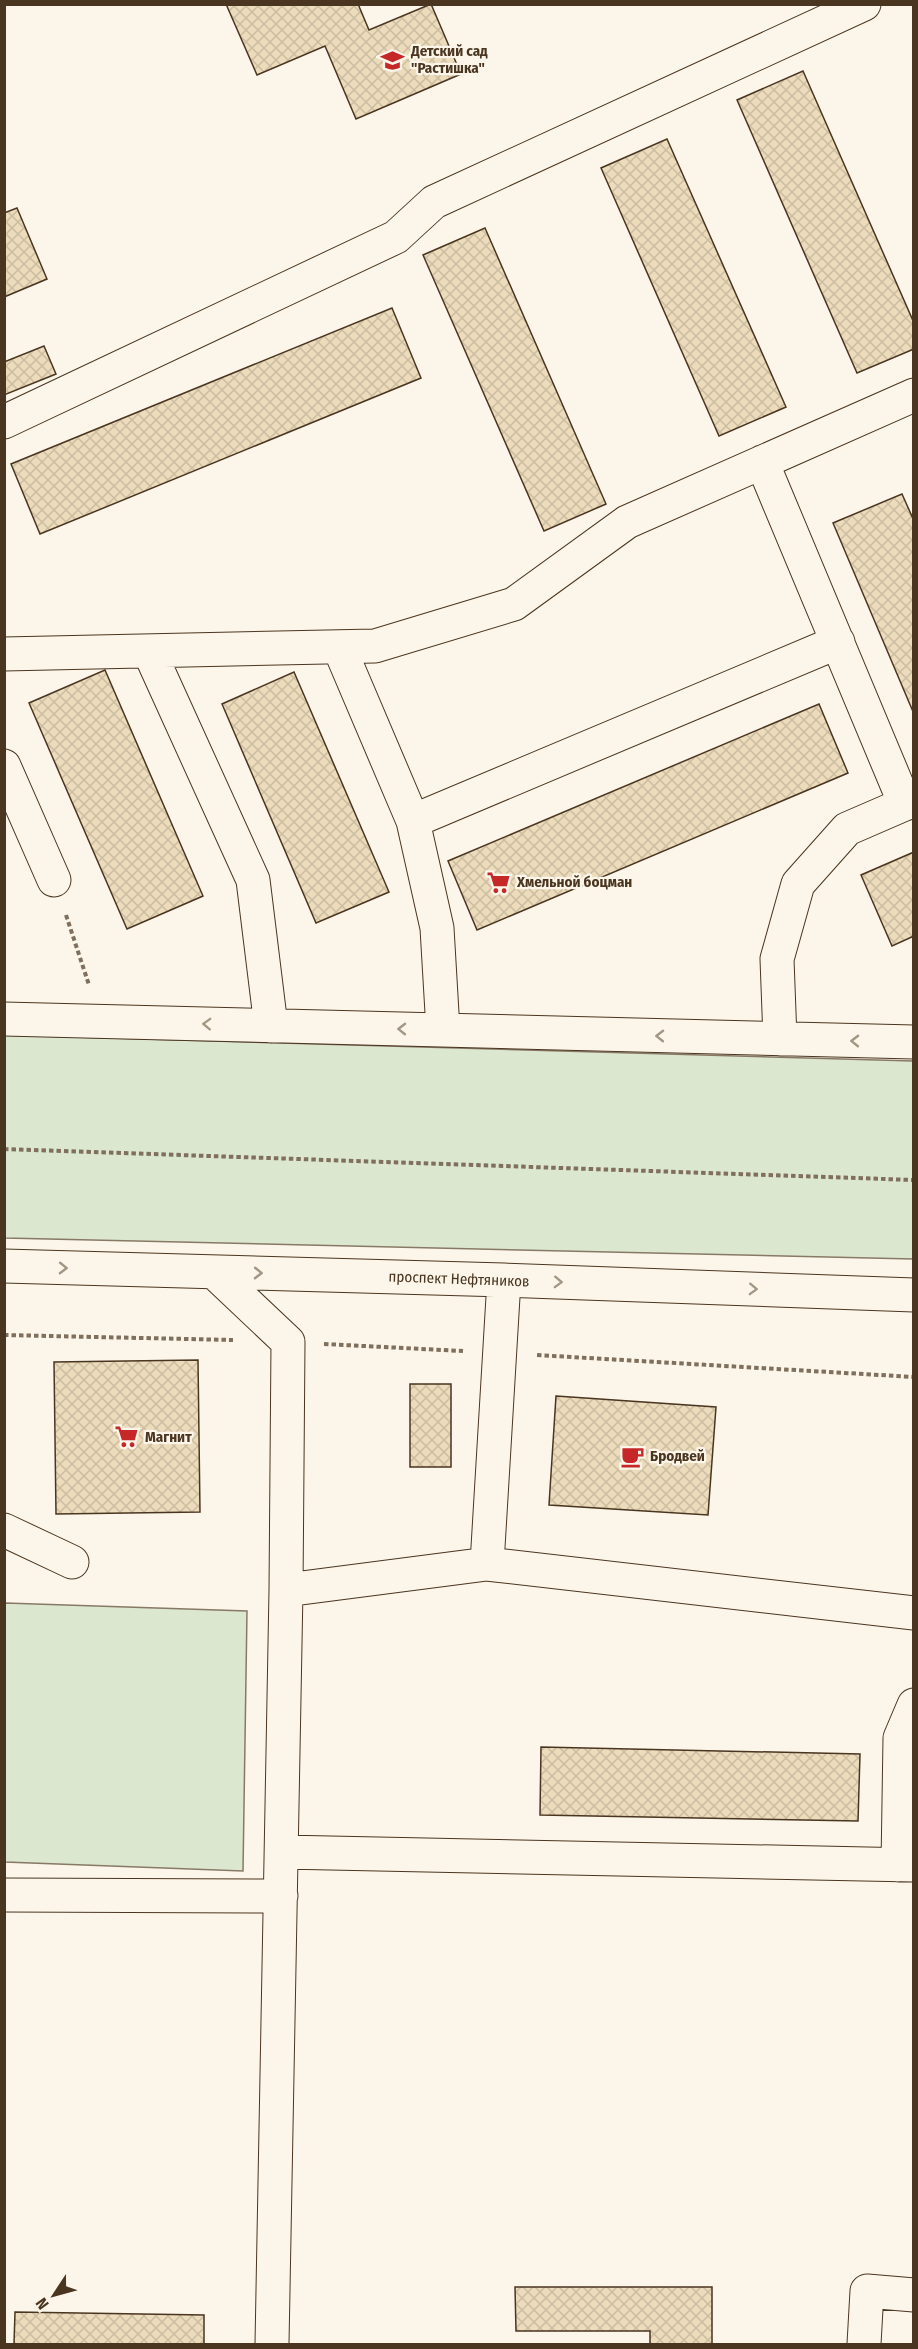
<svg xmlns="http://www.w3.org/2000/svg" width="918" height="2349" font-family="'Fira Sans Condensed',sans-serif">
<style>
.park{fill:#dce7d0;stroke:#887966;stroke-width:1.5}
.building{fill:url(#building-cross-hatch);stroke:#4a3520;stroke-width:1.5}
.lines{fill:none;stroke-linecap:round;stroke-linejoin:round}
.minor-casing{stroke:#4a3520;stroke-width:35}
.path{stroke:#7f6f5c;stroke-width:4;stroke-dasharray:4.5 3;stroke-linecap:butt}
.minor{stroke:#fbf6e9;stroke-width:33}
.oneway{stroke:#a29684}
.labels{text-anchor:middle;stroke-width:4.5;stroke-linejoin:round;paint-order:stroke}
.poi-label{font-size:15px;font-weight:bold;fill:#4a3520;stroke:#fbf6e9;text-anchor:start}
.street-label{font-size:15px;fill:#4a3520;stroke:#fbf6e9}
</style>
<defs>
<pattern id="building-cross-hatch" width="8" height="8" patternUnits="userSpaceOnUse" patternTransform="scale(1.5)"><rect width="8" height="8" fill="#ecdcbc"/><path d="M0 0l8 8M0 8l8-8" fill="none" stroke="#ccbda1"/></pattern>
</defs>
<rect width="100%" height="100%" fill="#fbf6e9"/>
<path class="park" d="M4 1035 913 1061V1259L5 1238Z
M5 1603 247 1611 243 1871 5 1862Z"/>
<path class="building" d="M226 4H358L369 30 431 4 461 74 356 119 325 46 257 75Z
M803 71 914 323V349L857 373 737 100Z
M667 139 786 407 719 436 601 168Z
M17 208 47 279 4 297V213Z
M485 228 606 504 544 531 423 255Z
M392 308 421 378 40 534 11 464Z
M44 346 56 374 4 395V362Z
M902 494 914 521V714L833 523Z
M105 670 203 896 127 929 29 703Z
M294 672 389 892 316 923 222 704Z
M819 704 848 773 477 930 448 861Z
M914 852V936L892 946 861 875Z
M198 1360 200 1512 56 1514 54 1362Z
M410 1384H451V1467H410Z
M556 1396 716 1407 708 1515 549 1505Z
M541 1747 860 1754 858 1821 540 1815Z
M515 2287H712V2344H650V2331H516Z
M15 2312 204 2315V2344H14Z"/>
<g class="lines">
<defs>
<path id="minor" d="M4 422 396 237 434 202 864 4
M762 462 905 804
M339 647 413 821 838 642
M149 651 253 880 271 1026
M4 654 375 646 514 604 627 522 914 395
M4 766 54 880
M413 821 437 928 443 1030
M4 1019 914 1042
M780 1039 777 959 798 884 847 829 914 800
M4 1266 504 1280 914 1295
M214 1272 288 1342 286 1590
M4 1530 72 1562
M487 1564 914 1613
M282 1852 914 1865
M898 1865 900 1738 914 1705
M4 1895 281 1896
M272 2344 286 1590 487 1564 504 1280
M864 2344 867 2291 914 2295"/>
</defs>
<use href="#minor" class="minor-casing"/>
<path class="path" d="M66 915 89 985
M4 1149 914 1180
M4 1335 233 1340
M324 1344 463 1351
M537 1355 914 1377"/>
<use href="#minor" class="minor"/>
</g>
<defs><path id="oneway-chevron" d="M-2-3.5L2.5 0L-2 3.5" fill="none" stroke-width="1.6" stroke-linecap="round" stroke-linejoin="round" transform="scale(1.5)"/></defs>
<g class="oneway">
<use href="#oneway-chevron" transform="translate(207 1024) rotate(-178)"/>
<use href="#oneway-chevron" transform="translate(402 1029) rotate(-179)"/>
<use href="#oneway-chevron" transform="translate(660 1036) rotate(-179)"/>
<use href="#oneway-chevron" transform="translate(855 1041) rotate(-179)"/>
<use href="#oneway-chevron" transform="translate(63 1268) rotate(1)"/>
<use href="#oneway-chevron" transform="translate(258 1273) rotate(1)"/>
<use href="#oneway-chevron" transform="translate(558 1282) rotate(2)"/>
<use href="#oneway-chevron" transform="translate(753 1289) rotate(2)"/>
</g>
<defs>
<symbol id="school-bare" viewBox="-9 -9 18 18"><path d="M0-5L7-2L0 1L-7-2ZM-4 1L0 2.5L4 1V4Q0 6-4 4Z" fill="#c62828" stroke="#fbf6e9" stroke-width="2.5" paint-order="stroke"/></symbol>
<symbol id="supermarket-bare" viewBox="-9 -9 18 18"><path d="M-6-5.5h2.5l.6 2H6L4.5 2H-2.5L-4.4-4H-6ZM-1.5 3.2a1.3 1.3 0 1 0 .1 0ZM3 3.2a1.3 1.3 0 1 0 .1 0Z" fill="#c62828" stroke="#fbf6e9" stroke-width="2.5" paint-order="stroke"/></symbol>
<symbol id="cafe-bare" viewBox="-9 -9 18 18"><path d="M-5.5-4.5H6V0H3Q3 3.5 0 3.5H-2.5Q-5.5 3.5-5.5 0ZM3-3.2v2h1.7v-2ZM-6 4.5H4V6H-6Z" fill="#c62828" stroke="#fbf6e9" stroke-width="2.5" paint-order="stroke"/></symbol>
</defs>
<g fill-rule="evenodd">
<use href="#school-bare" x="376" y="44" width="33" height="33"/>
<use href="#supermarket-bare" x="482" y="866" width="33" height="33"/>
<use href="#supermarket-bare" x="110" y="1420" width="33" height="33"/>
<use href="#cafe-bare" x="616" y="1440" width="33" height="33"/>
</g>
<g class="labels">
<g class="poi-label">
<text x="411" y="56">Детский сад<tspan x="411" dy="17">"Растишка"</tspan></text>
<text x="517" y="887">Хмельной боцман</text>
<text x="145" y="1442">Магнит</text>
<text x="650" y="1461">Бродвей</text>
</g>
<g class="street-label">
<text transform="translate(459 1279) rotate(2)" y="5">проспект Нефтяников</text>
</g>
</g>
<rect width="918" height="2349" fill="none" stroke="#4a3520" stroke-width="12"/>
<g transform="translate(54 2295) rotate(234)" stroke="#fbf6e9" stroke-width="4.5" paint-order="stroke">
<path d="M0-4.5L10 22L0 15L-10 22Z" fill="#4a3520"/>
<text y="-9" font-size="16" font-weight="bold" text-anchor="middle" fill="#4a3520">N</text>
</g>
</svg>
